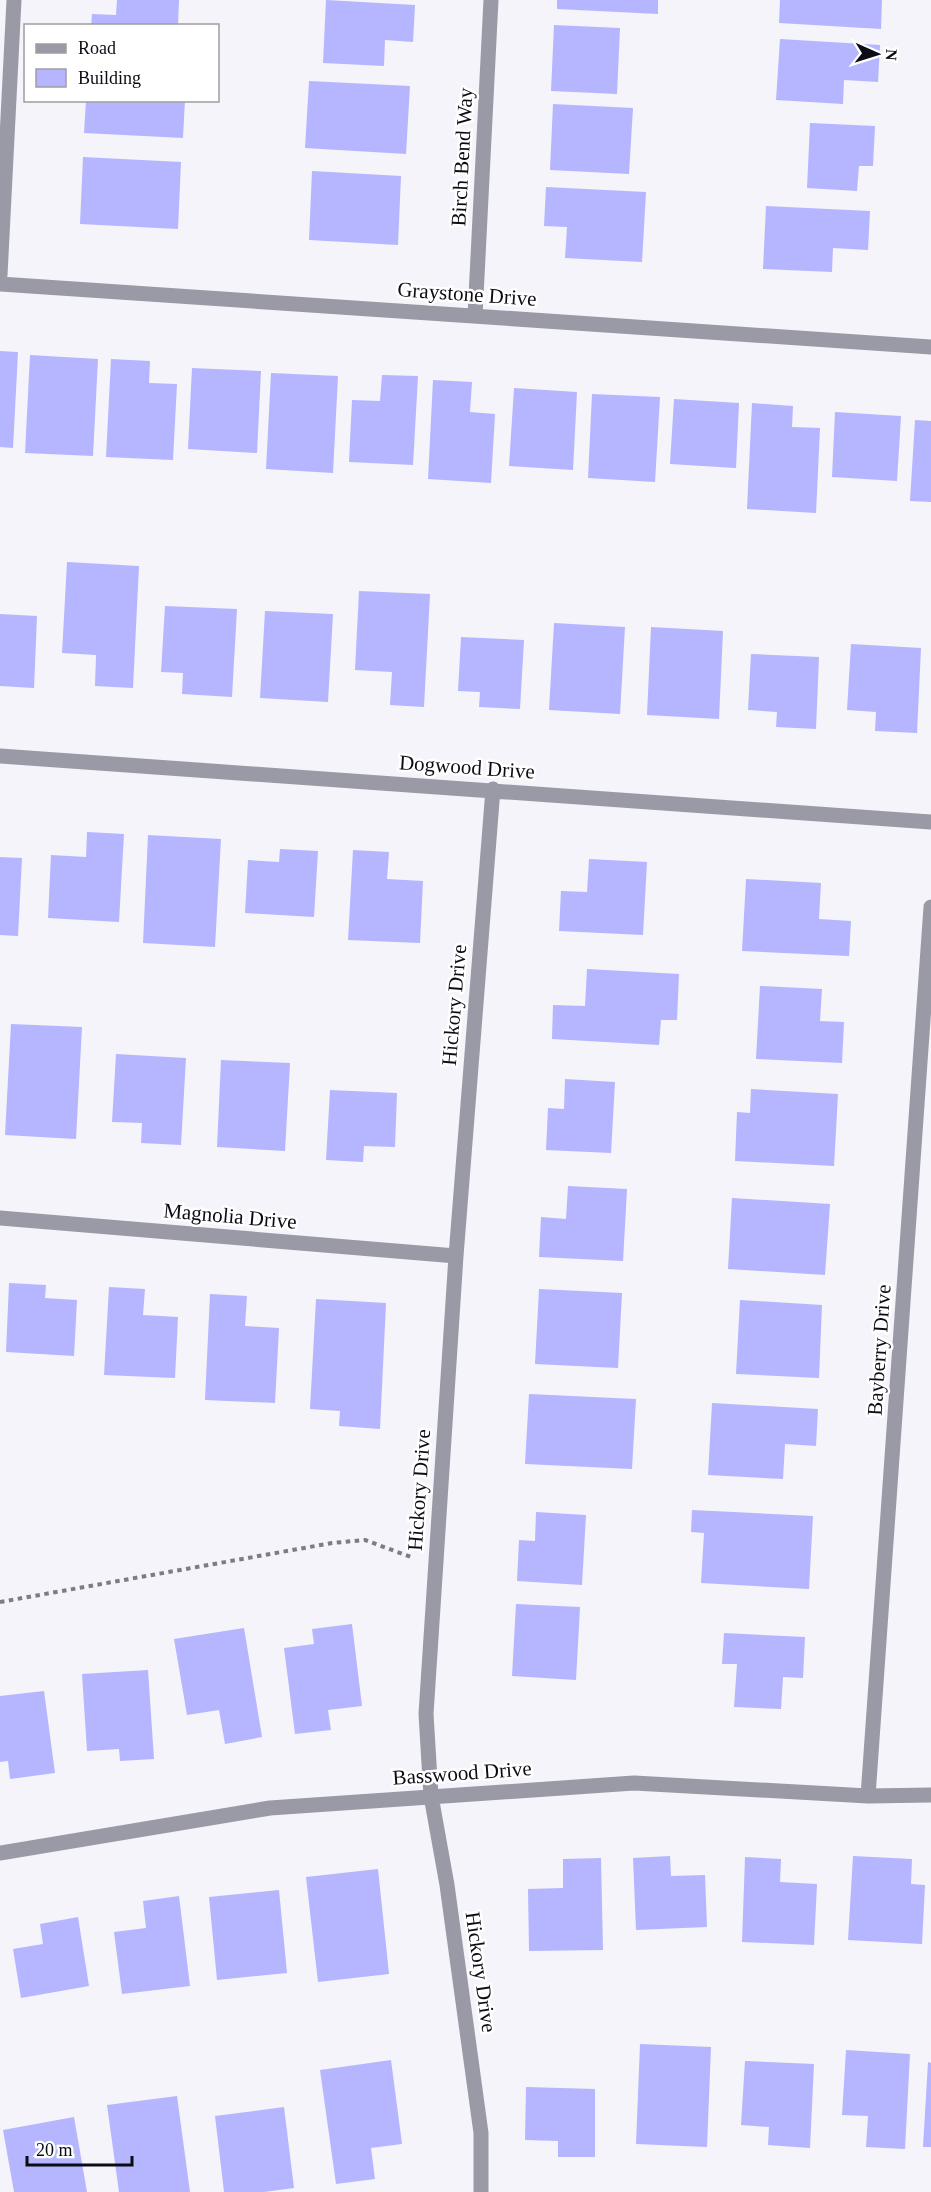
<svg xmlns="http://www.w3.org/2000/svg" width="931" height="2192" font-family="Georgia,serif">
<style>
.building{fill:#b5b6ff}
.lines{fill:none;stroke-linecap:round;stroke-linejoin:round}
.path{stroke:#7c7c84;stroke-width:4;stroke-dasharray:4.5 4.5;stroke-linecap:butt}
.street{stroke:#999aa6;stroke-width:15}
.labels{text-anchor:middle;stroke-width:5;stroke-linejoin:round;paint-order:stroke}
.street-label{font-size:21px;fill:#0c0c15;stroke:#fff}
</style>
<rect width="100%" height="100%" fill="#f4f4fa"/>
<path class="building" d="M117 0H179L178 26H91L92 14 116 15Z
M326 0 415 5 413 42 385 40 384 66 323 63Z
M557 0H658V14L557 9Z
M780 0H882L881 29 779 23Z
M554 25 620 28 617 94 551 91Z
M780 39 880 45 878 82 844 80 843 104 776 100Z
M309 81 410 86 406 154 305 148Z
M86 100H185L183 138 84 133Z
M553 104 633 108 629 174 550 170Z
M810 123 875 126 873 166H859L857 191 807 188Z
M83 157 181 162 178 229 80 224Z
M312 171 401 176 398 245 309 240Z
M546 187 646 192 642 262 565 258 567 227 544 226Z
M766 206 870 211 868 250 833 248 832 272 763 269Z
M0 351 18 352 13 448 0 447Z
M30 355 98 359 93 456 25 453Z
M111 359 150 361 149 383 177 384 173 460 106 457Z
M192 368 261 371 257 453 188 449Z
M271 373 338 376 333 473 266 469Z
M382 375 418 376 413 465 349 462 352 400 380 401Z
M433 380 472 382 470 412 495 414 491 483 428 479Z
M514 388 577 392 573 470 509 466Z
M592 394 660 397 655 482 588 478Z
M674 399 739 403 736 468 670 464Z
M752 403 793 406 792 427 820 428 816 513 747 509Z
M835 412 901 416 897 481 832 477Z
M915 420 931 421V502L910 501Z
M67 562 139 566 133 688 95 686 96 655 62 653Z
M359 591 430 594 424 707 390 705 392 672 355 670Z
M165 606 237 609 232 697 182 694 183 673 161 672Z
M265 611 333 614 328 702 260 698Z
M0 614 37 616 34 688 0 686Z
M554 623 625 627 620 714 549 710Z
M651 627 723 631 719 719 647 715Z
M461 637 524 640 520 709 479 707 480 692 458 691Z
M851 644 921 648 917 733 875 731 876 712 847 710Z
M751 654 819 657 816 729 776 727 777 712 748 710Z
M87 832 124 834 119 922 48 918 51 855 86 857Z
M148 835 221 839 215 947 143 943Z
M280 849 318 851 314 917 245 913 248 860 279 862Z
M353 850 389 852 387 879 423 881 420 943 348 940Z
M0 857 22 858 18 936 0 935Z
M589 859 647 862 643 935 559 931 561 891 587 892Z
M746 879 821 883 819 919 851 921 849 956 742 951Z
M587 969 679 974 677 1020H661L659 1045 552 1039 553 1005 585 1006Z
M760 986 822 989 820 1021 844 1022 842 1063 756 1059Z
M11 1024 82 1027 76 1139 5 1135Z
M116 1054 186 1058 181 1145 141 1143 142 1123 112 1122Z
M221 1060 290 1063 285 1151 217 1147Z
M565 1079 615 1082 611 1153 546 1150 548 1108 564 1109Z
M751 1089 838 1094 834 1166 735 1161 737 1112 750 1113Z
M330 1090 397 1093 395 1147 364 1146 363 1162 326 1160Z
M568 1186 627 1189 623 1261 539 1257 541 1217 566 1219Z
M732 1198 830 1204 825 1275 728 1269Z
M9 1283 46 1285 45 1298 77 1300 74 1356 6 1352Z
M109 1287 145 1289 143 1315 178 1317 175 1378 104 1375Z
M539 1289 622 1293 618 1368 535 1364Z
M210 1294 247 1296 245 1326 279 1328 275 1403 205 1400Z
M316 1299 386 1303 380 1429 339 1426 340 1411 310 1409Z
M740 1300 822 1305 819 1378 736 1374Z
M529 1394 636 1399 632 1469 525 1464Z
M712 1403 818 1409 816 1446 785 1444 783 1479 708 1475Z
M692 1510 813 1516 809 1589 701 1583 704 1533 691 1532Z
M536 1512 586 1515 582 1585 517 1581 519 1540 535 1541Z
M516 1604 580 1607 576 1680 512 1676Z
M352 1624 362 1706 328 1710 331 1730 295 1734 284 1648 314 1644 312 1629Z
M244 1628 262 1737 225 1744 219 1710 187 1715 174 1639Z
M724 1633 805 1637 803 1678 783 1677 781 1709 734 1707 737 1664H722Z
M148 1670 154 1759 120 1761 119 1749 87 1751 82 1674Z
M44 1691 55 1773 10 1779 8 1761 0 1762V1696Z
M670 1856 671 1876 705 1875 707 1927 636 1930 633 1858Z
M853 1856 912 1859 911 1884 925 1885 922 1944 848 1940Z
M745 1857 781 1859 780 1882 817 1884 814 1945 742 1942Z
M601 1858 603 1950 529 1951 528 1889 563 1888V1859Z
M378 1869 389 1974 318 1982 306 1877Z
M279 1890 287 1973 217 1980 209 1897Z
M179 1896 190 1986 122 1994 114 1932 146 1928 143 1901Z
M78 1917 89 1986 21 1998 13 1949 43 1944 40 1924Z
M640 2044 711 2047 707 2147 636 2144Z
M846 2050 910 2054 905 2149 866 2147 868 2116 842 2115Z
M391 2060 402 2144 371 2148 375 2179 336 2184 320 2070Z
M745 2061 814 2064 810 2148 768 2145 769 2127 741 2125Z
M928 2062 931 2063V2147H923Z
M526 2087 595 2089V2157H558V2141L525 2140Z
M177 2096 190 2192H119L107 2105Z
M284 2107 294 2188 264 2192H224L215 2116Z
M74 2117 87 2192H14L3 2130Z"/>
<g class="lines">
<path class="path" d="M0 1602 332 1543 365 1540 411 1557"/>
<path class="street" d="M0 275 14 0
M0 284 931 347
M475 316 491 0
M0 756 931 822
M0 1218 456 1256
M868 1796 931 907
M0 1853 270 1808 634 1783 868 1796 931 1795
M481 2192V2133L447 1885 431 1796 426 1714 456 1256 493 789"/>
</g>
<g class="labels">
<g class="street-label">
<text transform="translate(462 157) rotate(-87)" y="7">Birch Bend Way</text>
<text transform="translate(467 294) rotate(4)" y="7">Graystone Drive</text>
<text transform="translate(467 767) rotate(4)" y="7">Dogwood Drive</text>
<text transform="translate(454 1005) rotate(-85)" y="7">Hickory Drive</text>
<text transform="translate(230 1216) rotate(5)" y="7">Magnolia Drive</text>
<text transform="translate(879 1350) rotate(-86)" y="7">Bayberry Drive</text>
<text transform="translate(419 1490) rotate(-86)" y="7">Hickory Drive</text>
<text transform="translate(462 1773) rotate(-4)" y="7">Basswood Drive</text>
<text transform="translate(481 1972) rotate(82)" y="7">Hickory Drive</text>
</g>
</g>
<rect x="24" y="24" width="195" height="78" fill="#ffffff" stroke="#9e9ea1" stroke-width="1.5"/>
<rect x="36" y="44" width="30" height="9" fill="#999aa6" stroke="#9e9ea1" stroke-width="1.5"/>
<text x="78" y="54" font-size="18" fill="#0c0c15">Road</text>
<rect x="36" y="69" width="30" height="18" fill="#b5b6ff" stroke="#9e9ea1" stroke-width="1.5"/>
<text x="78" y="84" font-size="18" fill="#0c0c15">Building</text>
<g transform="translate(877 54) rotate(93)" stroke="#ffffff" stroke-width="4.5" paint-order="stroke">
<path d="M0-4.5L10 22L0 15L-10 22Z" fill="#0c0c15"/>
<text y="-9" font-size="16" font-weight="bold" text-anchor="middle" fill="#0c0c15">N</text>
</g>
<path d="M27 2156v9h105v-9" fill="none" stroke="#0c0c15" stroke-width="3"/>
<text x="36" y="2156" font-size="18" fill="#0c0c15" stroke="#ffffff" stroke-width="4.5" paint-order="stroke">20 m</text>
</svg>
